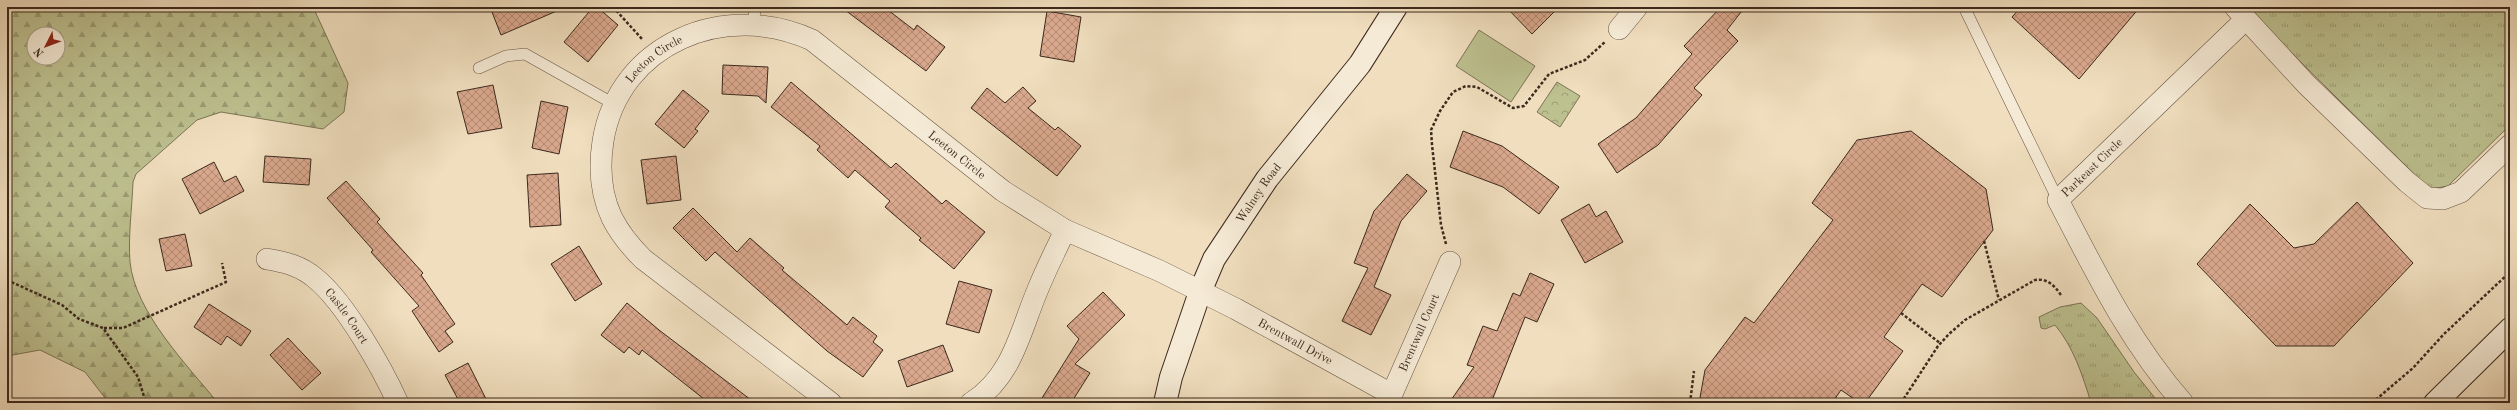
<svg xmlns="http://www.w3.org/2000/svg" width="2517" height="410" font-family="'Old Standard TT',serif">
<style>
.grass{fill:url(#grass-tufts);stroke:#7c7456}
.forest{fill:url(#forest-firs);stroke:#7c7456;fill-rule:evenodd}
.park{fill:url(#park-crowns);stroke:#7c7456}
.pitch{fill:#bdc08f;stroke:#7c7456}
.building{fill:url(#building-cross-hatch);stroke:#3b291d}
.lines{fill:none;stroke-linecap:round;stroke-linejoin:round}
.lane-casing{stroke:#685645;stroke-width:12}
.street-casing{stroke:#685645;stroke-width:22}
.secondary-casing{stroke:#3b291d;stroke-width:24}
.path{stroke:#3b291d;stroke-width:2.5;stroke-dasharray:3 2;stroke-linecap:butt}
.lane{stroke:#f5ead5;stroke-width:11}
.street{stroke:#f5ead5;stroke-width:21}
.secondary{stroke:#f5ead5;stroke-width:22}
.labels{text-anchor:middle;stroke-width:4;stroke-linejoin:round;paint-order:stroke}
.street-label{font-size:12px;fill:#3b291d;stroke:#f5ead5}
</style>
<defs>
<pattern id="grass-tufts" width="24" height="20" patternUnits="userSpaceOnUse"><rect width="24" height="20" fill="#bdc08f"/><path d="M3 7l-1-3M5 7V3M7 7l1-3M15 17l-1-3M17 17v-4M19 17l1-3" fill="none" stroke="#9b9c74"/></pattern>
<pattern id="forest-firs" width="22" height="20" patternUnits="userSpaceOnUse"><rect width="22" height="20" fill="#bdc08f"/><path d="M5 1l3.5 6h-7zM16 11l3.5 6h-7z" fill="#9b9c74"/></pattern>
<pattern id="park-crowns" width="20" height="18" patternUnits="userSpaceOnUse"><rect width="20" height="18" fill="#bdc08f"/><path d="M2 6a3 3 0 1 1 6 0M12 15a3 3 0 1 1 6 0" fill="none" stroke="#9b9c74"/></pattern>
<pattern id="building-cross-hatch" width="8" height="8" patternUnits="userSpaceOnUse"><rect width="8" height="8" fill="#daa88d"/><path d="M0 0l8 8M0 8l8-8" fill="none" stroke="#b28973"/></pattern>
</defs>
<rect width="100%" height="100%" fill="#f0debe"/>
<filter id="stains"><feTurbulence type="fractalNoise" baseFrequency=".005" numOctaves="4"/><feColorMatrix values="0 0 0 0 .2 0 0 0 0 .09 0 0 0 0 .02 0 0 0 .5 -.17"/></filter>
<radialGradient id="worn" r=".72"><stop offset=".6" stop-color="#630" stop-opacity="0"/><stop offset="1" stop-color="#630" stop-opacity=".3"/></radialGradient>
<path class="grass" d="M2245 7H2510V125L2448 186 2431 189 2424 184Z
M2081 303 2097 318 2134 372 2159 403H2091C2083 376 2073 346 2055 325L2045 329 2041 328 2039 317 2060 307Z"/>
<path class="forest" d="M7 7H313L348 83 344 112 323 129 221 112 197 120 136 174 133 182C132 208 128 236 130 262 135 312 187 365 218 403H109L85 372 40 350 7 356ZM34 34H58V58H34Z"/>
<path class="park" d="M1557 82 1580 96 1560 127 1537 112Z"/>
<path class="pitch" d="M1479 30 1535 66 1511 102 1456 66Z"/>
<path class="building" d="M490 7H566L501 35Z
M593 7H597L618 25 588 62 564 42Z
M841 7H884L914 30 917 25 945 47 926 71Z
M1506 7H1559L1532 34Z
M1721 7H1745L1727 30 1738 41 1694 88 1702 95 1658 145 1617 173 1598 144 1636 118 1692 54 1684 46Z
M2021 7H2140L2079 79 2012 17Z
M1047 11 1081 17 1074 62 1040 56Z
M723 65 768 67 766 103 758 96 722 94Z
M791 82 891 168 896 163 942 204 946 200 985 232 954 269 919 240 921 238 885 207 890 201 855 170 848 178 817 150 820 146 771 107Z
M493 85 502 128 468 134 457 92Z
M1023 87 1036 101 1028 108 1055 130 1058 127 1081 146 1057 176 971 108 987 88 1005 103Z
M683 90 709 111 695 129 698 131 684 148 655 124Z
M541 101 568 107 559 154 532 148Z
M1463 131 1502 146 1559 187 1539 214 1503 187 1450 167Z
M1911 131 1986 189 1993 230 1942 297 1922 284 1884 337 1903 351 1865 403H1860L1841 390 1832 403H1699L1705 370 1745 317 1754 323 1833 220 1812 203 1857 140Z
M265 156 311 159 309 185 263 182Z
M676 156 681 200 647 204 641 160Z
M214 162 224 182 236 176 244 191 200 214 182 179Z
M558 173 561 225 530 227 527 175Z
M1407 174 1427 191 1401 221 1374 287 1391 295 1371 335 1342 321 1368 268 1354 263 1374 211Z
M346 181 380 219 377 222 423 273 421 275 455 324 445 331 453 342 439 352 412 311 419 306 371 252 373 250 327 198Z
M2357 202 2413 263 2334 346H2276L2197 264 2250 204 2294 248 2314 244Z
M1589 204 1596 217 1606 211 1623 242 1585 263 1561 220Z
M693 208 737 252 750 238 784 268 782 270 847 325 853 317 877 336 873 342 883 350 863 377 827 351 715 252 706 261 673 228Z
M185 234 192 266 166 271 159 239Z
M579 246 602 284 575 301 551 264Z
M1530 273 1554 284 1537 322 1525 317 1491 403H1449L1474 367 1467 365 1483 326 1497 331 1513 293 1520 296Z
M959 281 992 290 979 333 946 324Z
M1103 292 1125 315 1075 364 1090 373 1071 403H1050L1042 398 1079 339 1067 326Z
M627 303 659 330 755 403H709L642 350 639 355 629 347 624 353 601 335Z
M209 304 251 331 241 346 227 336 221 345 194 327Z
M288 338 321 373 302 390 270 355Z
M943 345 953 371 907 387 898 361Z
M468 363 488 403H460L445 375Z"/>
<g class="lines">
<defs>
<path id="lane" d="M1964 7 2058 200
M754 20 755 7
M479 68 506 56 525 54 614 104"/>
<g id="street">
<path d="M2235 7 2306 84 2407 182 2427 198 2443 199 2461 192 2510 145"/>
<path d="M1619 29 1637 7"/>
<path id="s1" d="M267 259C285 262 301 266 315 278 345 302 382 368 398 403"/>
<path id="s2" d="M831 403 643 259C631 247 620 234 612 218 601 195 599 167 603 141 619 43 725 0 812 40L1003 191 1065 230 1160 271 1236 309 1391 394"/>
<path d="M971 403C1013 377 1020 331 1038 289 1046 269 1056 250 1065 230"/>
<path id="s3" d="M1388 403 1450 262"/>
<path id="s4" d="M2183 403C2129 341 2096 273 2058 200L2246 19"/>
</g>
<g id="secondary">
<path id="s5" d="M1165 403 1171 377 1200 292 1214 259 1267 179 1360 64 1396 7"/>
<path d="M2435 403 2510 329"/>
</g>
</defs>
<use href="#lane" class="lane-casing"/>
<use href="#street" class="street-casing"/>
<use href="#secondary" class="secondary-casing"/>
<path class="path" d="M613 7 642 39
M1108 7H1115
M1984 241 1999 300
M1446 244 1441 225 1432 145 1431 130 1440 111 1453 92 1466 86 1477 87 1513 108 1524 106 1549 74 1585 60 1606 41
M7 280 62 305 79 319 103 328 138 377 146 403
M1901 313 1940 343
M104 328H123L226 282 222 263
M1690 403 1694 371
M1901 403 1938 346 1949 334 1965 320 2035 280C2047 278 2054 285 2061 295
M2372 403 2413 368 2444 334 2510 272"/>
<use href="#lane" class="lane"/>
<use href="#street" class="street"/>
<use href="#secondary" class="secondary"/>
</g>
<g class="labels">
<g class="street-label">
<text dy="4" stroke="none"><textPath href="#s2" startOffset="467">Leeton Circle</textPath></text>
<text dy="4" stroke="none"><textPath href="#s2" startOffset="821">Leeton Circle</textPath></text>
<text dy="4" stroke="none"><textPath href="#s4" startOffset="286">Parkeast Circle</textPath></text>
<text dy="4" stroke="none"><textPath href="#s5" startOffset="232">Walney Road</textPath></text>
<text dy="4" stroke="none"><textPath href="#s1" startOffset="102">Castle Court</textPath></text>
<text dy="4" stroke="none"><textPath href="#s3" startOffset="77">Brentwall Court</textPath></text>
<text dy="4" stroke="none"><textPath href="#s2" startOffset="1209">Brentwall Drive</textPath></text>
</g>
</g>
<rect width="2517" height="410" fill="none" stroke="#f0debe" stroke-width="24"/>
<rect x="8" y="8" width="2501" height="394" fill="none" stroke="#3b291d" stroke-width="2"/>
<rect x="12" y="12" width="2493" height="386" fill="none" stroke="#3b291d"/>
<g transform="translate(46 46) rotate(228)"><circle r="19" fill="#f5ead5" stroke="#ab9d8b"/>
<path d="M0-3L7 15L0 10L-7 15Z" fill="#8f2418"/>
<text y="-6" font-size="11" font-weight="bold" text-anchor="middle" fill="#3b291d">N</text>
</g>
<rect width="100%" height="100%" filter="url(#stains)"/>
<rect width="100%" height="100%" fill="url(#worn)"/>
</svg>
